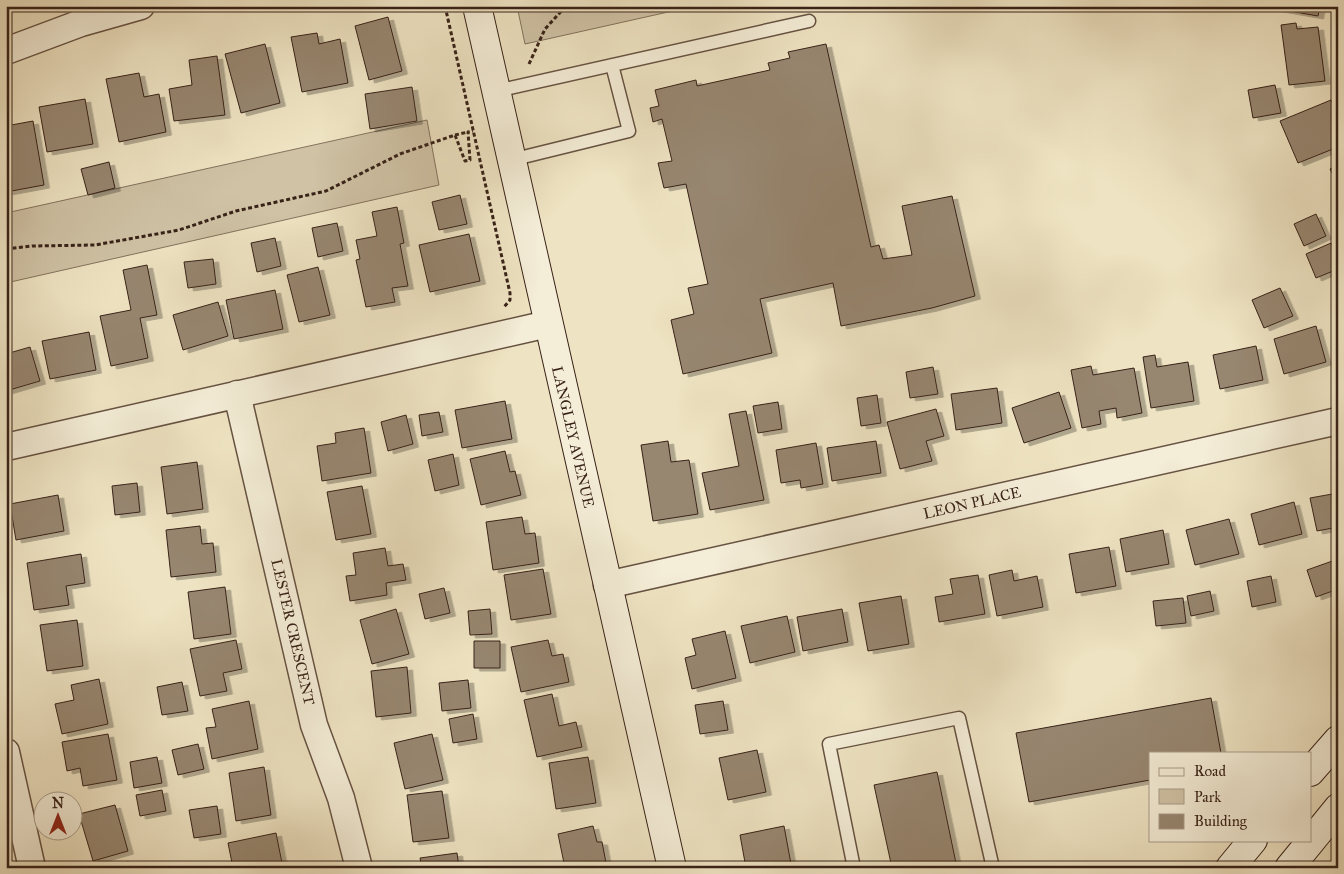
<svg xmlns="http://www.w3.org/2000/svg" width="1344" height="874" font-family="'IM FELL Great Primer',serif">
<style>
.green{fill:#cfc2a5;stroke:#84725e}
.building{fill:#978670;stroke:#382218;filter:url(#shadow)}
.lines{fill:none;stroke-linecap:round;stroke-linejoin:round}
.lane-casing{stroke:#665242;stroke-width:15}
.street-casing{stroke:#665242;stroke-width:29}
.secondary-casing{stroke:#382218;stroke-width:30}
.path{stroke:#382218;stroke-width:3;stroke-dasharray:4 2.5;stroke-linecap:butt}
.lane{stroke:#f4edd7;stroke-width:12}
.street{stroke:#f4edd7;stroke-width:26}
.secondary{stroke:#f4edd7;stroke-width:28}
.labels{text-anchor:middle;stroke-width:4.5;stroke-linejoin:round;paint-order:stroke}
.street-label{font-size:15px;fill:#382218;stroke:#f4edd7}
</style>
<defs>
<filter id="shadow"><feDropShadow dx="5.5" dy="3" stdDeviation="0" flood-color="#0004"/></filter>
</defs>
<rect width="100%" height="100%" fill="#eee3c2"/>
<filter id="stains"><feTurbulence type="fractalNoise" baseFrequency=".004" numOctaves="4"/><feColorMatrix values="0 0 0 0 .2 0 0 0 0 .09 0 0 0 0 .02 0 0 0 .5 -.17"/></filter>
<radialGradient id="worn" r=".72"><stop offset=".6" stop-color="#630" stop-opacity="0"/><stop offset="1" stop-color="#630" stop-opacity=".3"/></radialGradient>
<path class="green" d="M517 6H695L525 44Z
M427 120 439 185 6 283V213Z"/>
<path class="building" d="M1261 6H1320L1318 16Z
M388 17 402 71 369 80 355 26Z
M1296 23 1297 29 1318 27 1325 81 1289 85 1281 25Z
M317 33 319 44 340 39 348 83 302 92 291 37Z
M265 44 280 103 241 113 225 54Z
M826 44 871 247 879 245 883 259 912 255 902 206 952 196 975 296 932 308 841 326 833 283 760 299 772 353 683 374 671 320 694 314 688 288 708 284 686 184 664 188 658 163 672 161 662 119 653 122 650 108 659 106 655 90 696 80 697 86 770 70 768 63 790 58 788 52Z
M217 56 225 115 174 121 169 89 192 85 189 60Z
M139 73 144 97 159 94 166 132 119 142 106 79Z
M1275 85 1281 113 1253 118 1248 90Z
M412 87 417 121 370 129 365 94Z
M85 99 93 144 47 152 39 107Z
M1331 100 1338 115V147L1298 163 1280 121Z
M33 121 44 185 6 192V126Z
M109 162 115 188 88 195 81 169Z
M1338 165V185L1330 169Z
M460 195 467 224 439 230 432 202Z
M397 207 404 243 400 244 408 286 392 288 395 302 366 307 356 260 360 259 356 240 377 236 372 212Z
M1316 214 1326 236 1304 246 1294 224Z
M337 223 343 251 318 257 312 228Z
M469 234 480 281 430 292 419 245Z
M275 238 281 266 257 272 251 243Z
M1331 243 1338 259V269L1316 278 1306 254Z
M213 259 216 284 188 288 184 262Z
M147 265 157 315 140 318 148 358 111 366 100 316 131 310 123 270Z
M318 267 330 315 299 322 287 275Z
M1280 288 1293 316 1264 328 1252 300Z
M275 290 283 329 234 339 226 300Z
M218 302 228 336 183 350 173 315Z
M1316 326 1326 362 1284 374 1274 339Z
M89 332 96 370 50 379 42 341Z
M1256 346 1263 380 1220 389 1213 355Z
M30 347 40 381 6 391V354Z
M1155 355 1157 367 1188 362 1194 401 1151 408 1143 357Z
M1091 366 1093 375 1134 368 1142 413 1117 418 1116 408 1099 411 1101 424 1082 428 1071 370Z
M933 367 938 394 910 398 906 372Z
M997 388 1002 423 956 430 951 394Z
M1059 392 1071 428 1024 443 1012 408Z
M877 395 881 423 861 426 857 398Z
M505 401 512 439 462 448 455 410Z
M778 402 782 429 758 433 753 406Z
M936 409 944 436 926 441 932 461 900 469 887 422Z
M746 411 764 500 710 510 702 473 739 466 729 414Z
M439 412 443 432 422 436 419 415Z
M406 415 413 444 388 451 381 422Z
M364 428 371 473 322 481 317 446 336 443 335 433Z
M668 441 671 462 689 460 698 514 653 521 641 445Z
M876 441 881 473 832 481 827 448Z
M816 443 823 484 801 488 800 480 781 483 776 450Z
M505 451 510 472 515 471 521 495 481 505 470 459Z
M453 454 459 485 435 491 428 460Z
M197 462 203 509 167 514 161 467Z
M137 483 140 512 115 515 112 486Z
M362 486 371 534 336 540 327 492Z
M1338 493V527L1317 531 1310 498Z
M58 495 64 531 16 540 10 504Z
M1294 502 1302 534 1259 545 1251 514Z
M522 517 525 534 535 533 539 563 493 570 486 522Z
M1229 519 1239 554 1195 565 1186 530Z
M200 526 202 544 213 543 216 572 171 577 166 530Z
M1163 530 1169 564 1126 572 1120 539Z
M1109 547 1116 586 1076 593 1069 554Z
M385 548 388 566 403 564 406 580 386 583 387 595 350 601 346 576 356 575 353 553Z
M81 554 85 583 66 586 69 605 34 610 27 563Z
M1338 559V589L1316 597 1307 570Z
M543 569 551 614 511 620 504 575Z
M1012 570 1014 581 1037 576 1043 607 997 616 989 575Z
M978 575 985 614 939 622 935 597 953 594 950 579Z
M1271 576 1276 602 1252 607 1247 581Z
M225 587 231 634 194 639 188 592Z
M444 588 450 613 425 619 419 594Z
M1210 591 1214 611 1191 616 1187 596Z
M901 596 909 644 868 651 859 603Z
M1183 598 1186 623 1156 626 1153 601Z
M396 609 409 654 372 664 360 620Z
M490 609 492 634 470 635 468 611Z
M842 609 848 642 803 651 797 617Z
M787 616 795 652 750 663 741 626Z
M77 620 83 666 47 671 40 625Z
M725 631 736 678 692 689 685 658 696 655 692 639Z
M236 640 242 669 223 673 227 691 200 696 190 649Z
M548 640 552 656 563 654 569 682 521 692 511 647Z
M474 641H500V668H474Z
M407 667 411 713 376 717 371 671Z
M99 679 108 724 62 734 55 704 74 700 71 685Z
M468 680 471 708 442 711 439 683Z
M182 682 188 711 162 715 157 687Z
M552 694 559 726 576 722 582 747 537 757 524 700Z
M1211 698 1221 753H1150V780L1029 802 1016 733Z
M249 701 258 749 212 759 206 728 216 727 212 709Z
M723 701 728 730 700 734 695 705Z
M473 714 477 739 453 743 449 719Z
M108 734 117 780 83 786 80 768 67 771 62 742Z
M432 734 443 780 405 789 394 743Z
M198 744 204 769 178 775 172 750Z
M757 750 766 792 728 800 719 758Z
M157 757 162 783 134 788 130 762Z
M588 757 596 803 556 809 549 763Z
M264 767 271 815 236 821 229 773Z
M937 772 957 868H892L874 785Z
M162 790 166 811 140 816 136 795Z
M442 791 449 838 413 842 407 795Z
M115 805 128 851 93 861 79 814Z
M217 806 221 834 194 838 189 810Z
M593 826 597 842H602L607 868H565L558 834Z
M784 826 791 864 773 868H746L740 835Z
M276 833 283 868H233L228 843Z
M457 853 459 868H422L420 858Z
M129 862V868H95L94 867Z"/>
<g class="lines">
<defs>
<path id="lane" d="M496 91 809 21
M511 160 629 131 612 65
M854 868 829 744 959 718 993 868"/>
<path id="street" d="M6 51 81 23 141 6
M237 394 314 725 341 798 359 868
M6 447 548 324
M607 585 1338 421
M6 752 32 868"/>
<path id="secondary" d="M477 6 672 868
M1310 772 1338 740
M1230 868 1253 840
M1289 868 1338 808"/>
</defs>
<use href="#lane" class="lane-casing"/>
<use href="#street" class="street-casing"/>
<use href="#secondary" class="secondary-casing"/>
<path class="path" d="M445 6 510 293V300L504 307
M529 64 545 29 566 6
M455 135 468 132
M6 249 32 246 95 245 179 230 236 211 326 191 400 154 455 135 465 161 470 160 468 132 473 131"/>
<use href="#lane" class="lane"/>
<use href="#street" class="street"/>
<use href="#secondary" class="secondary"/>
</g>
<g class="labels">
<g class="street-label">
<text transform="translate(573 437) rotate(77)" y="5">LANGLEY AVENUE</text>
<text transform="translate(972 503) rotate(-13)" y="5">LEON PLACE</text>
<text transform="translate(293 632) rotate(77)" y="5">LESTER CRESCENT</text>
</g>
</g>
<rect width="1344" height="874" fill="none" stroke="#eee3c2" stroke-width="25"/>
<rect x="8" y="8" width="1329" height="859" fill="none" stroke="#382218" stroke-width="2.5"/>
<rect x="12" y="12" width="1319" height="849" fill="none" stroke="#382218"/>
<rect x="1149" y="752" width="162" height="90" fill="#f4edd7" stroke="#a99c8b"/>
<rect x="1159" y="768" width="25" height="8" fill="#f4edd7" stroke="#a99c8b"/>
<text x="1194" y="776" font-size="15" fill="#382218">Road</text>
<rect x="1159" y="789" width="25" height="15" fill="#cfc2a5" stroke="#a99c8b"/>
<text x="1194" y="802" font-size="15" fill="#382218">Park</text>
<rect x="1159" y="814" width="25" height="15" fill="#978670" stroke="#a99c8b"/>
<text x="1194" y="826" font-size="15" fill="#382218">Building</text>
<g transform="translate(58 816)"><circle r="24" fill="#f4edd7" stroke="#a99c8b"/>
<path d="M0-4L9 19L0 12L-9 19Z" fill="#8f2418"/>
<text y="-8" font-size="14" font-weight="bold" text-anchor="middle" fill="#382218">N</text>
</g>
<rect width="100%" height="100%" filter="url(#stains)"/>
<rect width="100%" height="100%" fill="url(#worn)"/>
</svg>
